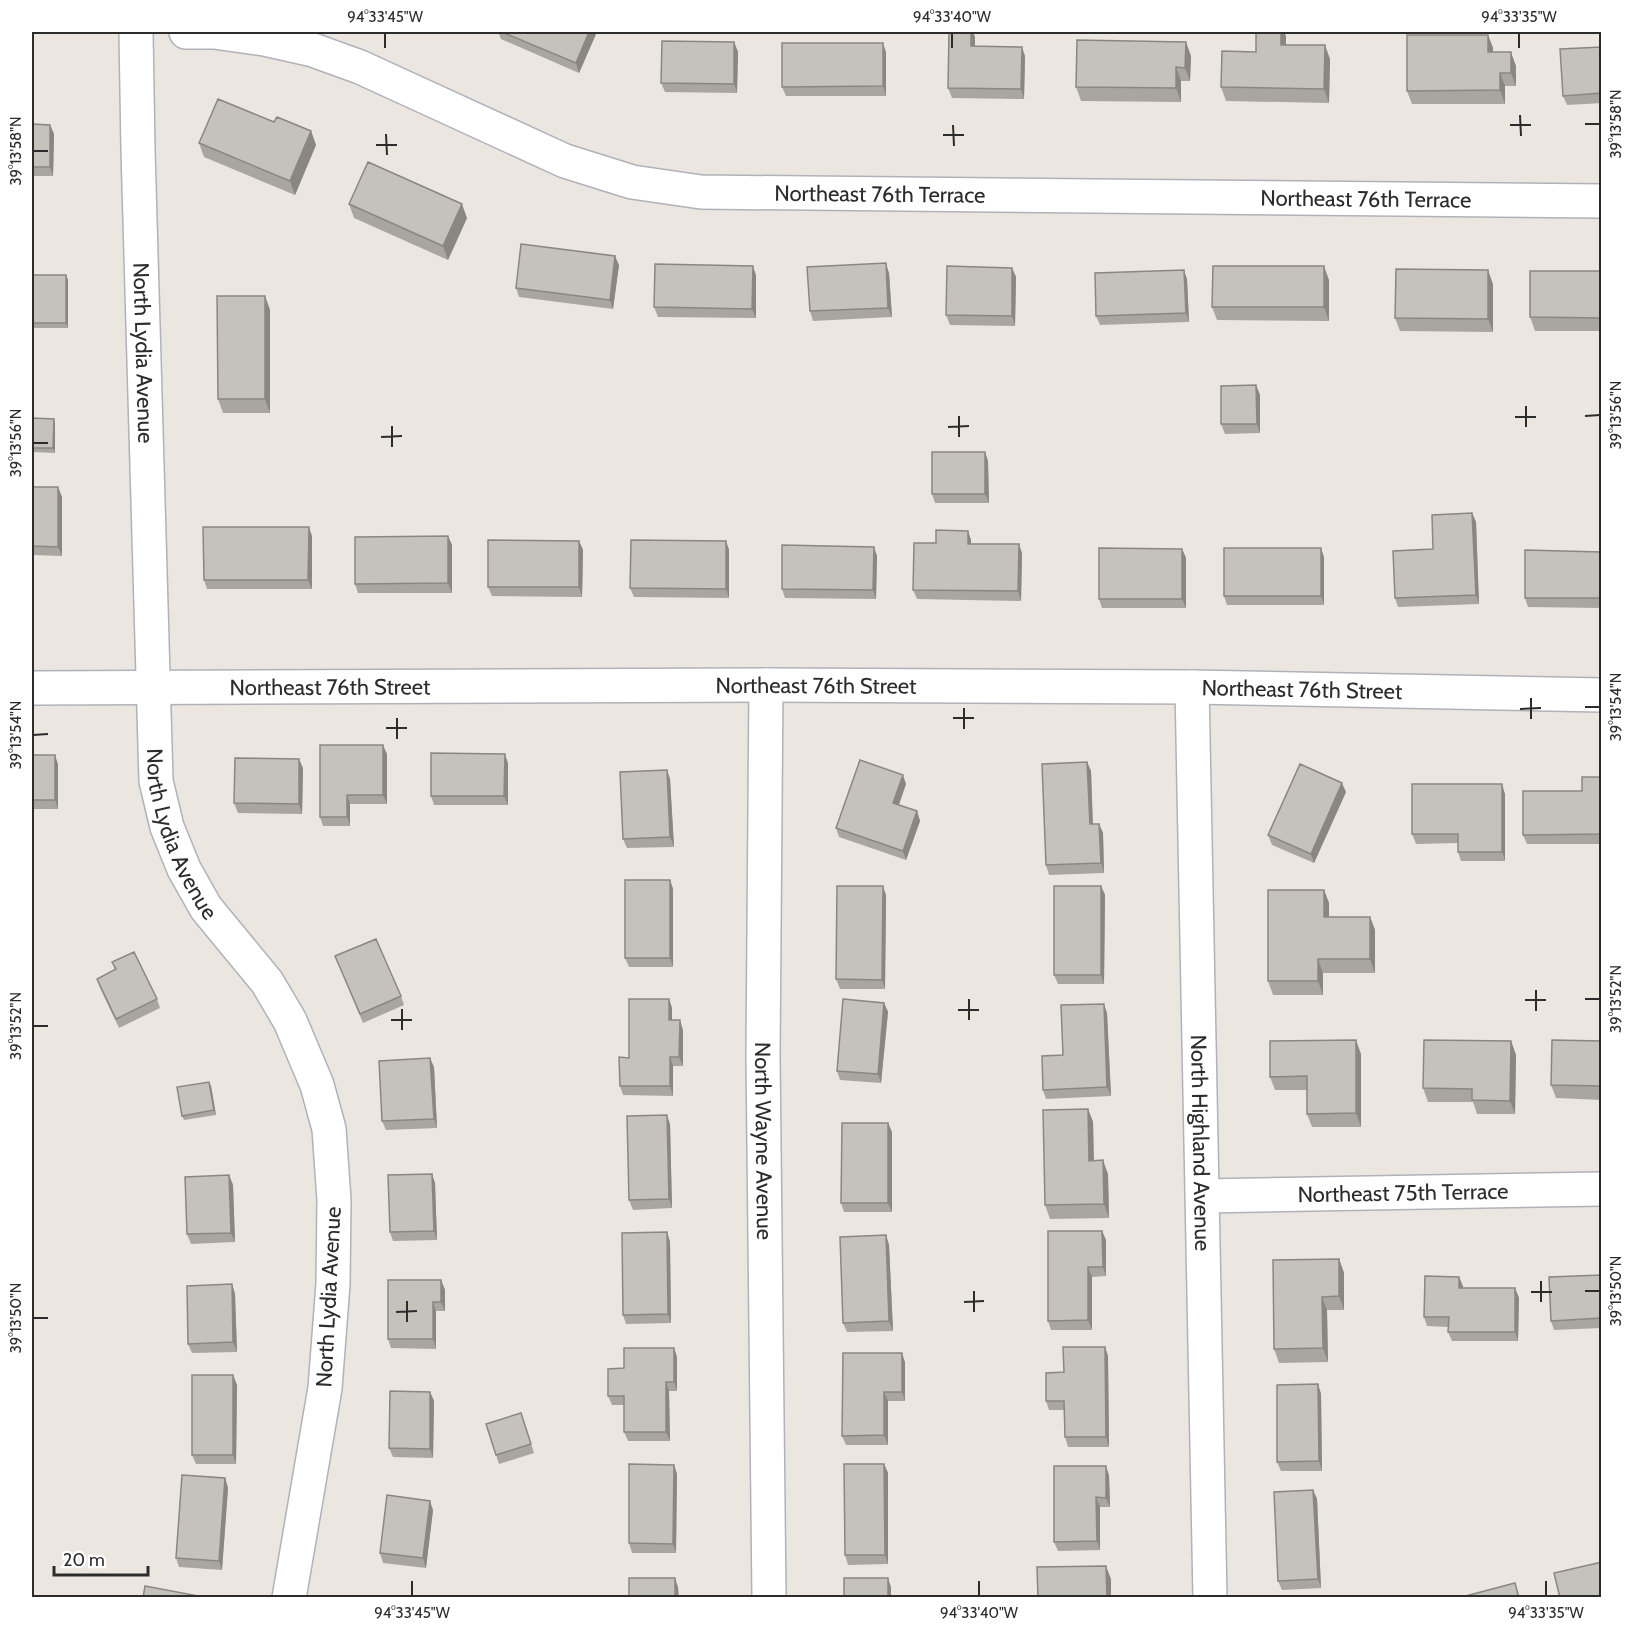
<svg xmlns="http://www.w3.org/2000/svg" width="1633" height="1629" font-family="Cabin,sans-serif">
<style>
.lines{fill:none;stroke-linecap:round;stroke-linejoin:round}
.minor-casing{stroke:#b0b2bb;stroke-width:36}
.minor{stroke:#fff;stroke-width:33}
.wall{fill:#a9a6a1}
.shaded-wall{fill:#8a8783}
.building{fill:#c5c1bb;stroke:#8a8783;stroke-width:1.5}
.ticks{fill:none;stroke:#2c2c2c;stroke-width:2}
.labels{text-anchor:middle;stroke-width:6;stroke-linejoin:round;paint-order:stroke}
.street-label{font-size:22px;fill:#2c2c2c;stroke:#fff}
.neatline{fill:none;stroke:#2c2c2c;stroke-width:2}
.ticks-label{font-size:15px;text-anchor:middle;fill:#2c2c2c}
</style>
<rect width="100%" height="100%" fill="#ece6e0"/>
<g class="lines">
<defs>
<g id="minor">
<path id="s1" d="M136 32 138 150 156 781 167 827 184 869 206 908 267 982 290 1021 317 1085 329 1129 334 1200 333 1284 325 1388 289 1598"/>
<path id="s2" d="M186 32H214L264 39 313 50 360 67 565 161 632 182 701 192 1602 201"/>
<path id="s3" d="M766 685 763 1055 769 1598"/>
<path id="s4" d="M1192 687 1210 1598"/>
<path id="s5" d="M32 688 766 685 1192 687 1602 695"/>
<path id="s6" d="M1203 1196 1602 1189"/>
</g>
</defs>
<use href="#minor" class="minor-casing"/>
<use href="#minor" class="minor"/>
</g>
<path class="wall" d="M498 32H502L596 34 579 73 501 39Z
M949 32H973L975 37V46L1025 56 1024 99 952 98 948 88Z
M1488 35 1493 48V52L1516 66V86H1505V104H1412L1407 91Z
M1286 36V45L1330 59 1329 103 1226 101 1221 87 1256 52Z
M734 42 738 52 737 93 665 92 661 83Z
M1602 47V103L1567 105 1563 96Z
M886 52V96H786L782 87Z
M1191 56 1190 81H1181V102L1081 101 1076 87Z
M274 122 311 131 316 145 295 195 204 157 199 143Z
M32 124 50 125 54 134 53 176H32Z
M349 204 467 218 448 260 354 218Z
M619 265 613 309 519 297 516 288Z
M1012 268 1016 277 1015 326 950 325 946 315Z
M1602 271V331H1535L1530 317Z
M889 273 892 317 813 321 810 311Z
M32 275H66L68 280V328H32Z
M756 275V318L658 317 654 307Z
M1187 279 1189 322 1100 325 1096 316Z
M1329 280V321L1217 320 1212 307Z
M1493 284V332L1400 331 1395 318Z
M265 296 270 310V413H223L218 399Z
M1256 385 1260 395V433L1225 434 1221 424Z
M32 418 54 419 55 424V453L33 452 32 448Z
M985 452 988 461 989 503H935L932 494Z
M32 487H58L62 497V556L32 555Z
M1472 513 1476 522 1479 604 1398 607 1395 598 1433 549Z
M968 531 971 540V544L1022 553 1021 601 917 599 913 590 936 543Z
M312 536V589H207L204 580Z
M448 536 452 545V593H358L355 584Z
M579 541 583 550 582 597 492 596 488 587Z
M726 541 729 550V598L634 597 630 588Z
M874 547 877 556 876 599 785 598 782 589Z
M1182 549 1186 558V608H1102L1099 599Z
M1602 552V608L1528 607 1525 598Z
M1324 557V605H1227L1224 596Z
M387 754V804H350V826H323L320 817Z
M32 755 58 764V809H32Z
M1087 762 1091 771 1093 824H1099L1103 833 1104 873 1049 875 1046 865Z
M508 763V805H434L431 796Z
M303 768 302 814 238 813 234 803Z
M667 770 670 779 674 847 627 848 623 839Z
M1602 777V844H1527L1523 835Z
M906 784 899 805 917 811 920 821 906 860 839 837 836 828Z
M1346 792 1314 863 1272 845 1268 835Z
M1505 794V861H1461L1458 852V843L1416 844 1412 834Z
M670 880 673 889V967H629L625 958Z
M1101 886 1105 895 1104 984H1058L1054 975Z
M1324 890 1329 903V917H1370L1375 930V973H1323V995H1273L1268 981Z
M886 895 885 989H840L836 979Z
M335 956 401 996 404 1005 363 1023Z
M112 962 157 999 160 1008 119 1028 100 988 97 979 115 970Z
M669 999 672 1008V1020L683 1030V1066H673V1096L623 1095 620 1086Z
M884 1003 888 1012 881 1083 840 1080 837 1071Z
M1107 1013 1111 1096 1046 1099 1043 1090 1063 1055Z
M1511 1041 1516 1055 1515 1114H1477L1473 1102H1428L1423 1088Z
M1602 1041V1100L1556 1098 1551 1085Z
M1361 1054V1127H1312L1307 1114V1090H1275L1270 1077Z
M434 1067 437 1128 386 1130 382 1121Z
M211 1086 216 1115 184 1120 182 1116Z
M1088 1109 1093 1122 1094 1160 1108 1174 1109 1218 1050 1219 1045 1205Z
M888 1123 892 1132V1212H844L841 1203Z
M670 1124 672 1208 633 1210 629 1200Z
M432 1174 435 1183 437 1240 393 1241 390 1232Z
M229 1175 233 1185 235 1242 191 1244 187 1234Z
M1102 1231 1106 1240V1276L1092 1277V1330H1051L1048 1321Z
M667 1232 670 1242 671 1323 626 1324 623 1315Z
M886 1235 889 1245 893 1331 847 1332 843 1323Z
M1339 1259 1344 1273V1310H1327L1328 1362 1279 1363 1274 1349Z
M1602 1275V1328L1554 1330 1551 1321Z
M1459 1277 1463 1288H1515L1519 1298 1518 1341H1452L1448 1332V1327L1427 1326 1424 1317Z
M441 1280 445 1290V1311H436V1349L391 1348 388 1339Z
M232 1284 235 1294 237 1352 192 1353 188 1344Z
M1105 1347 1108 1356 1109 1447H1068L1065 1437V1410H1049L1046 1401 1064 1372Z
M674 1348 677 1357V1391H669L670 1441H628L624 1432V1405H612L608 1396 624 1368Z
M905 1362V1401H888V1445H846L842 1436Z
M233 1375 237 1385 236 1464H196L192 1455Z
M1318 1384 1321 1394 1322 1471H1281L1277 1462Z
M430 1392 434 1401 433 1458 393 1457 389 1448Z
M521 1413 534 1453 499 1464 486 1424Z
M884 1464 888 1473V1564L848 1565 845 1555Z
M674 1465 677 1474 676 1553H632L629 1543Z
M1109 1475 1110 1507H1100V1550L1058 1551 1054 1542Z
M225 1478 228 1488 222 1570 179 1567 176 1558Z
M1313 1490 1317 1499 1321 1588 1282 1590 1278 1581Z
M433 1510 426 1568 383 1563 380 1553Z"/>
<path class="shaded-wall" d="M589 32H595L596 34 579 73 576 63Z
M971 32H973L975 37V55L971 46Z
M1281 32H1284L1286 36V58L1281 45Z
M1488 35 1493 48V66L1488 52Z
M734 42 738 52 737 93 734 84Z
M1186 42 1191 56 1190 81 1185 68Z
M883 43 886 52V96L883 86Z
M1325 45 1330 59 1329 103 1324 89Z
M1022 47 1025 56 1024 99 1021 89Z
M1511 52 1516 66V86L1511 73Z
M1176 67 1181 81V102L1176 88Z
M1500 73 1505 86V104L1500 90Z
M50 125 54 134 53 176 50 167Z
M311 131 316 145 295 195 290 181Z
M462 204 467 218 448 260 443 246Z
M615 256 619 265 613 309 610 300Z
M886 263 889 273 892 317 888 308Z
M753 266 756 275V318L752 309Z
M1324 266 1329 280V321L1324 307Z
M1012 268 1016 277 1015 326 1012 316Z
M1184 270 1187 279 1189 322 1186 313Z
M1488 270 1493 284V332L1488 319Z
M66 275 68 280V328L66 323Z
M265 296 270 310V413L265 399Z
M1256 385 1260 395V433L1257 424Z
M54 419 55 424V453L53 448Z
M985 452 988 461 989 503 985 494Z
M58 487 62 497V556L58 547Z
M1472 513 1476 522 1479 604 1476 595Z
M309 527 312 536V589L308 580Z
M968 531 971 540V553L968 544Z
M448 536 452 545V593L448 583Z
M579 541 583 550 582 597 579 587Z
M726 541 729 550V598L726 589Z
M1019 544 1022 553 1021 601 1018 591Z
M874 547 877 556 876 599 873 590Z
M1321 548 1324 557V605L1321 596Z
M1182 549 1186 558V608L1182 599Z
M383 745 387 754V804L383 795Z
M505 754 508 763V805L504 796Z
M55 755 58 764V809L55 800Z
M299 759 303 768 302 814 299 804Z
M1087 762 1091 771 1093 834 1090 824Z
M667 770 670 779 674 847 670 837Z
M903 775 906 784 896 812 893 803Z
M1342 783 1346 792 1314 863 1311 854Z
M1502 784 1505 794V861L1502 852Z
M347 795 350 804V826L347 817Z
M917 811 920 821 906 860 903 851Z
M1099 824 1103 833 1104 873 1101 863Z
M670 880 673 889V967L670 958Z
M883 886 886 895 885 989 882 980Z
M1101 886 1105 895 1104 984 1101 975Z
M1324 890 1329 903V931L1324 917Z
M1370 917 1375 930V973L1370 959Z
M1318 959 1323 973V995L1318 981Z
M669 999 672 1008V1029L669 1020Z
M884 1003 888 1012 881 1083 878 1074Z
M1104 1004 1107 1013 1111 1096 1107 1087Z
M680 1020 683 1030V1066L679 1057Z
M1356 1040 1361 1054V1127L1356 1113Z
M1511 1041 1516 1055 1515 1114 1510 1101Z
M670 1057 673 1066V1096L670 1086Z
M430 1058 434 1067 437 1128 434 1119Z
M209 1082 211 1086 216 1115 214 1110Z
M1088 1109 1093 1122 1094 1174 1089 1161Z
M667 1115 670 1124 672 1208 669 1199Z
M888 1123 892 1132V1212L888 1203Z
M1103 1160 1108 1174 1109 1218 1104 1204Z
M432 1174 435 1183 437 1240 434 1231Z
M229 1175 233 1185 235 1242 231 1233Z
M1102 1231 1106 1240V1276L1103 1267Z
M667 1232 670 1242 671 1323 668 1314Z
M886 1235 889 1245 893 1331 889 1321Z
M1339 1259 1344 1273V1310L1339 1296Z
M1088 1267 1092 1277V1330L1088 1320Z
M1459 1277 1463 1286V1297L1459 1288Z
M441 1280 445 1290V1311L441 1302Z
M232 1284 235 1294 237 1352 233 1342Z
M1515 1288 1519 1298 1518 1341 1515 1332Z
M1322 1297 1327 1310 1328 1362 1323 1348Z
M433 1302 436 1311V1349L433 1339Z
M1105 1347 1108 1356 1109 1447 1106 1437Z
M674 1348 677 1357V1391L674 1382Z
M902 1353 905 1362V1401L902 1392Z
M233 1375 237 1385 236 1464 233 1455Z
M666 1382 669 1391 670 1441 666 1432Z
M1318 1384 1321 1394 1322 1471 1319 1461Z
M430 1392 434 1401 433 1458 430 1449Z
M884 1392 888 1401V1445L884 1435Z
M884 1464 888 1473V1564L885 1555Z
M674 1465 677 1474 676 1553 673 1544Z
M1106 1466 1109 1475 1110 1507 1106 1498Z
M225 1478 228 1488 222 1570 219 1561Z
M1313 1490 1317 1499 1321 1588 1318 1579Z
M1096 1497 1100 1507V1550L1097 1541Z
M430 1501 433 1510 426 1568 423 1558Z
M1106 1566 1111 1579V1598H1107Z
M675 1578 678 1587 679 1598H675Z
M888 1578 891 1587V1598H888Z"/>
<path class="building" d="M502 32H589L576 63Z
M949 32H971V46L1022 47 1021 89 948 88Z
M1256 32H1281V45H1325L1324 89 1221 87 1222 51 1256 52Z
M1407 35H1488V52H1511V73H1500V90L1407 91Z
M1077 40 1186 42 1185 68 1176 67V88L1076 87Z
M662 41 734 42V84L661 83Z
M782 43H883V86L782 87Z
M1602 47V93L1563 96 1560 49Z
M218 99 274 122 277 117 311 131 290 181 199 143Z
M32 124 50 125V167H32Z
M368 162 462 204 443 246 349 204Z
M521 244 615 256 610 300 516 288Z
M886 263 888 308 810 311 807 267Z
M655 264 753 266 752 309 654 307Z
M947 266 1012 268V316L946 315Z
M1213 266H1324V307H1212Z
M1396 269 1488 270V319L1395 318Z
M1184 270 1186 313 1096 316 1095 273Z
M1530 271H1602V318L1530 317Z
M32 275H66V323H32Z
M217 296H265V399H218Z
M1256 385 1257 424H1221V386Z
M32 418 54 419 53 448H32Z
M932 452H985V494H932Z
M32 487H58V547L32 546Z
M1472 513 1476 595 1395 598 1393 551 1433 549 1432 515Z
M203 527H309L308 580H204Z
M936 530 968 531V544H1019L1018 591 913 590 914 543H936Z
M448 536V583L355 584V537Z
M488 540 579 541V587H488Z
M631 540 726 541V589L630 588Z
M782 545 874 547 873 590 782 589Z
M1099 548 1182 549V599H1099Z
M1224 548H1321V596H1224Z
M1525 550 1602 552V598H1525Z
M320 745H383V795H347V817H320Z
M431 753 505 754 504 796H431Z
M32 755H55V800H32Z
M235 758 299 759V804L234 803Z
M860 760 903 775 893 803 917 811 903 851 836 828Z
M1087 762 1090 824H1099L1101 863 1046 865 1042 764Z
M1300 764 1342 783 1311 854 1268 835Z
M667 770 670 837 623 839 620 772Z
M1582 777H1602V834L1523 835V791H1582Z
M1412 784H1502V852H1458V834H1412Z
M625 880H670V958H625Z
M837 886H883L882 980 836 979Z
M1054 886H1101V975H1054Z
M1268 890H1324V917H1370V959H1318V981H1268Z
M376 939 401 996 360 1014 335 956Z
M134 952 157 999 116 1019 97 979 116 969 112 962Z
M629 999H669V1020H680L679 1057H670V1086H620L619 1057 629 1058Z
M843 999 884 1003 878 1074 837 1071Z
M1104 1004 1107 1087 1043 1090 1042 1056 1063 1055 1061 1005Z
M1356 1040V1113L1307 1114V1076L1270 1077V1041Z
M1424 1040 1511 1041 1510 1101 1472 1100V1089L1423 1088Z
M1552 1040 1602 1041V1086L1551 1085Z
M430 1058 434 1119 382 1121 379 1061Z
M209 1082 214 1110 182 1116 177 1087Z
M1088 1109 1089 1161 1103 1160 1104 1204 1045 1205 1043 1110Z
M667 1115 669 1199 629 1200 627 1116Z
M842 1123H888V1203H841Z
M432 1174 434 1231 390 1232 388 1175Z
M229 1175 231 1233 187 1234 185 1177Z
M1048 1231H1102L1103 1267H1088V1320L1048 1321Z
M667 1232 668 1314 623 1315 622 1233Z
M886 1235 889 1321 843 1323 840 1237Z
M1339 1259V1296L1322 1297 1323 1348 1274 1349 1273 1260Z
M1602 1275V1318L1551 1321 1549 1277Z
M1425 1276 1459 1277V1288H1515V1332H1448L1449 1317H1424Z
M388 1280H441V1302H433V1339H388Z
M232 1284 233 1342 188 1344 187 1286Z
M1063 1347H1105L1106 1437H1065L1064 1401H1046V1373L1064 1372Z
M624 1348H674V1382H666V1432H624V1396H608V1369L624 1368Z
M843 1353H902V1392H884V1435L842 1436Z
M192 1375H233V1455H192Z
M1318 1384 1319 1461 1277 1462V1385Z
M390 1391 430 1392V1449L389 1448Z
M521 1413 531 1444 496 1455 486 1424Z
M629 1464 674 1465 673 1544 629 1543Z
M844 1464H884L885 1555H845Z
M1054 1466H1106V1498L1096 1497 1097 1541 1054 1542Z
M182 1475 225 1478 219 1561 176 1558Z
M1313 1490 1318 1579 1278 1581 1274 1492Z
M387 1495 430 1501 423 1558 380 1553Z
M1602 1562V1598H1560L1554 1573Z
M1106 1566 1107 1598H1038L1037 1567Z
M629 1578H675V1598H629Z
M844 1578H888V1598H844Z
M1515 1583 1519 1598H1458Z
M145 1586 204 1597V1598H143Z"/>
<path class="ticks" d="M385 33V48M952 33V48M1519 33V48M1520 115 1521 136M1585 124H1600M953 125 954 146M1510 125H1531M386 134 387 155M943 135H964M376 145H397M33 151H48M1526 406V427M959 416V437M1585 416 1600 415M1515 417H1536M392 426V447M948 427 969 426M381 437 402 436M33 443H48M1531 698V719M1585 707H1600M964 708V729M1520 709 1541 708M397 718V739M953 718H974M386 728H407M33 735 48 734M1536 990V1011M969 999V1020M1585 999H1600M1525 1000H1546M402 1009V1030M958 1010H979M391 1020H412M33 1026H48M1541 1281V1302M974 1291V1312M1585 1291H1600M1531 1292H1552M407 1301V1322M964 1302 984 1301M396 1312 417 1311M33 1318H48M412 1581V1596M979 1581V1596M1546 1581V1596"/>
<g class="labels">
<g class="street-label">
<text dy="8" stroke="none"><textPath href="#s2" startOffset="723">Northeast 76th Terrace</textPath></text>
<text dy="8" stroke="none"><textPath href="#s2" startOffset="1209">Northeast 76th Terrace</textPath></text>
<text dy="8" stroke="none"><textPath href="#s1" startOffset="321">North Lydia Avenue</textPath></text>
<text dy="8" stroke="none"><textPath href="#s5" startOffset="784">Northeast 76th Street</textPath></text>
<text dy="8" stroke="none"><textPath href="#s5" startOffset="298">Northeast 76th Street</textPath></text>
<text dy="8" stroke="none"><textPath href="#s5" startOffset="1270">Northeast 76th Street</textPath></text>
<text dy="8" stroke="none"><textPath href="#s1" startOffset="807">North Lydia Avenue</textPath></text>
<text dy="8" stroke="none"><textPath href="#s3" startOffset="456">North Wayne Avenue</textPath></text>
<text dy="8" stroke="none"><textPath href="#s4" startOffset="456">North Highland Avenue</textPath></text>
<text dy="8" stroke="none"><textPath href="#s6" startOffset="200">Northeast 75th Terrace</textPath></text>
<text transform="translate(328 1297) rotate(-87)" y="8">North Lydia Avenue</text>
</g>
</g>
<rect width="1633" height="1629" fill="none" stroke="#ffffff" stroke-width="66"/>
<path d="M54 1566v9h94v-9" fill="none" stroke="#2c2c2c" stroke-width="3"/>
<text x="63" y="1566" font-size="18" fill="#2c2c2c" stroke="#ffffff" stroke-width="4.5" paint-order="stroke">20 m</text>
<rect x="33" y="33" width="1567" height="1563" class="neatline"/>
<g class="ticks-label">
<text x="385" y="22">94°33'45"W</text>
<text x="952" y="22">94°33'40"W</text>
<text x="1519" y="22">94°33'35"W</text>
<text transform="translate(1616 124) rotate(-90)" y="5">39°13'58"N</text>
<text transform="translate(16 151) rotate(-90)" y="5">39°13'58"N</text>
<text transform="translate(1616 415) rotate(-90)" y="5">39°13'56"N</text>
<text transform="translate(16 443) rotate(-90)" y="5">39°13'56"N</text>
<text transform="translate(1616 707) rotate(-90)" y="5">39°13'54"N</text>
<text transform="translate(16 735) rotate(-90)" y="5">39°13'54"N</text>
<text transform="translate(1616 999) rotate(-90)" y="5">39°13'52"N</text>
<text transform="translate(16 1026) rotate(-90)" y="5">39°13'52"N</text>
<text transform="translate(1616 1291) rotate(-90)" y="5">39°13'50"N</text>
<text transform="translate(16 1318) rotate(-90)" y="5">39°13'50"N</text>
<text x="412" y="1618">94°33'45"W</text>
<text x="979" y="1618">94°33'40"W</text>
<text x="1546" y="1618">94°33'35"W</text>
</g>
</svg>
